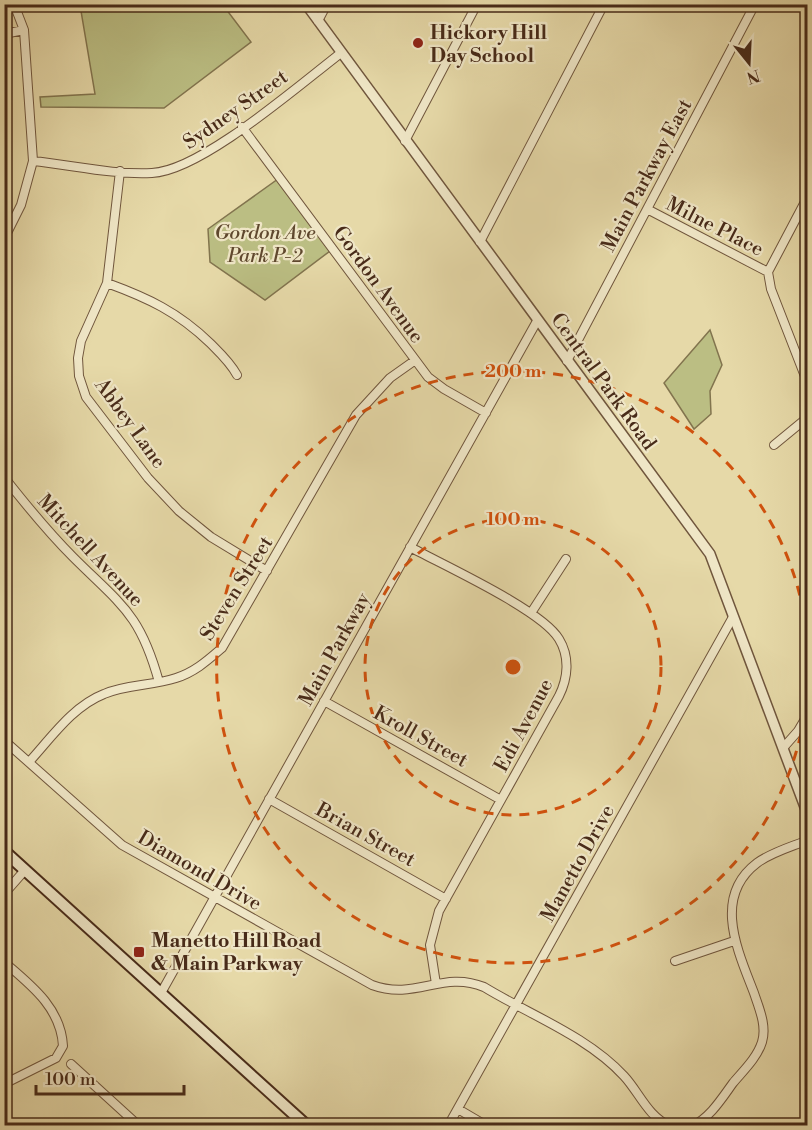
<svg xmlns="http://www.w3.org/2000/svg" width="812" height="1130" font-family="'Libre Bodoni',serif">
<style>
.green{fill:#bbbe83;stroke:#82744e;stroke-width:1.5}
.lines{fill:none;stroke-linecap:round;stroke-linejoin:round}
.minor-casing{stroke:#70563d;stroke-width:10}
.tertiary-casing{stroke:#70563d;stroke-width:12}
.secondary-casing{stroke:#482b19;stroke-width:14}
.minor{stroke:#efe6c6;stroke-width:8}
.tertiary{stroke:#efe6c6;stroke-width:9}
.secondary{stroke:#efe6c6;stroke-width:10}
.ring{fill:none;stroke:#d0520e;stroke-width:3;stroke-dasharray:10 8}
.poi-dot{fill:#8f2418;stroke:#efe6c6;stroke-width:2}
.labels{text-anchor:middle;stroke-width:4.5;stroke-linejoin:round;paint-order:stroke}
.poi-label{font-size:20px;font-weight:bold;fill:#482b19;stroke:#efe6c6;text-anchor:start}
.street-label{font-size:20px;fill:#482b19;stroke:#efe6c6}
.park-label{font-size:20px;font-style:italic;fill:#5f482e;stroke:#efe6c6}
.centre{fill:#d0520e;stroke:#efe6c6;stroke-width:3}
.ring-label{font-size:18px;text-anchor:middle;font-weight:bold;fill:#d0520e;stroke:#efe6c6;stroke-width:4.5;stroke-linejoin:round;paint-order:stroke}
</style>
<rect width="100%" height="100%" fill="#e6d9a8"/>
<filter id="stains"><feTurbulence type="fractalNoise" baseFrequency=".00333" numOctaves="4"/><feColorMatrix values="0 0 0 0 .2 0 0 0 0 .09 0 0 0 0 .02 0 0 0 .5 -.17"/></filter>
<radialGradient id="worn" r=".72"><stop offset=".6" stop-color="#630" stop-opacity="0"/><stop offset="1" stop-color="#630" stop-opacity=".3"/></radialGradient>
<path class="green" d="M80 5H223L251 42 164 108 41 107 40 97 95 94Z
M278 179 330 251 265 300 210 262 208 229Z
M710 330 722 365 710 391 711 414 694 429 664 383Z"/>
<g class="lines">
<defs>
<path id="minor" d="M318 21 327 4
M4 34 24 30
M242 127 428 377 444 389 486 413
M405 141 477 4
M33 161C72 165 113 175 152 173 201 171 299 85 341 53
M120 171 107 283 81 341 78 358 79 376 86 397 148 478 179 511 211 537 267 571
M808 196 768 272 771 289 808 384
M647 209 768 272
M4 239 21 205 33 161 24 30 14 4
M480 242 604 4
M107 283C148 298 178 312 210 343 220 353 230 362 237 375
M567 361 755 4
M774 445 808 417
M4 477C26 505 48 532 73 557 121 605 140 613 159 682
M410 547C443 565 542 610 559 639 570 657 568 678 559 696L439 911 430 945 436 984
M531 613 566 559
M324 701 501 800
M7 743 122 845 372 985C416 1001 442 970 484 987 530 1015 587 1036 624 1076 639 1092 648 1117 670 1126
M783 748 798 731 808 714
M29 762C51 738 73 706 104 694 127 684 152 686 176 678 195 672 208 660 222 648L356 415 390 378 414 361
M269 799 446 899
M4 894 25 870
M675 961 734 941
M4 962C31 985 61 1008 63 1046L56 1058 4 1084
M161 993 537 321
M71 1064 139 1126
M458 1109 487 1126
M448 1126 733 617
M692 1126C710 1118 722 1098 733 1083 743 1071 757 1058 762 1042 767 1026 759 1008 754 993 738 951 712 897 757 863 772 852 791 847 808 840"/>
<path id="tertiary" d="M306 4 710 554 808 815"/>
<path id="secondary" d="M4 851 307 1126"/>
</defs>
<use href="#minor" class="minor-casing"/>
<use href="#tertiary" class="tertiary-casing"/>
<use href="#secondary" class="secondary-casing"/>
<use href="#minor" class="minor"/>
<use href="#tertiary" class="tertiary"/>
<use href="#secondary" class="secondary"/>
</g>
<g class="ring">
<circle cx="513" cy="667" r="148"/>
<path d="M807 698A296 296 0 1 1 807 636"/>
</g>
<g class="poi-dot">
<circle cx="418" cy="43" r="6"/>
<rect x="133" y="946" width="12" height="12" rx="3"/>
</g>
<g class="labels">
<g class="poi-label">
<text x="430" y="39">Hickory Hill<tspan x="430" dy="23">Day School</tspan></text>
<text x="151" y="947">Manetto Hill Road<tspan x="151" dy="23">&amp; Main Parkway</tspan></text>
</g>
<g class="street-label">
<text transform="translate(235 109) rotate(-35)" y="7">Sydney Street</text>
<text transform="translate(646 175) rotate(-62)" y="7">Main Parkway East</text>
<text transform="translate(715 226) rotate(27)" y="7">Milne Place</text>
<text transform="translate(379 284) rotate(54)" y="7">Gordon Avenue</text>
<text transform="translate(604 381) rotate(54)" y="7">Central Park Road</text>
<text transform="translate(131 423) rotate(54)" y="7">Abbey Lane</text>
<text transform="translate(91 550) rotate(47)" y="7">Mitchell Avenue</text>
<text transform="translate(236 588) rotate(-58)" y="7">Steven Street</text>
<text transform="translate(334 649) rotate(-61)" y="7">Main Parkway</text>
<text transform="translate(523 725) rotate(-62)" y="7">Edi Avenue</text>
<text transform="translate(421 736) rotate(29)" y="7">Kroll Street</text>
<text transform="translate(366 834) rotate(29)" y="7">Brian Street</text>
<text transform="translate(577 863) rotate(-61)" y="7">Manetto Drive</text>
<text transform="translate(200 870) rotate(30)" y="7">Diamond Drive</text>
</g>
<g class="park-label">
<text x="265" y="239">Gordon Ave<tspan x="265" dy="23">Park P-2</tspan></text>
</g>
</g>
<circle cx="513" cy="667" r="9" class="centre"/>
<g class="ring-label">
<text x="513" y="377">200 m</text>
<text x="513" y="525">100 m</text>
</g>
<rect width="812" height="1130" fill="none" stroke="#e6d9a8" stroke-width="24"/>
<rect x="6" y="6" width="800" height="1118" fill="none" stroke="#482b19" stroke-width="3"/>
<rect x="12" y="12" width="788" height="1106" fill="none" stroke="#482b19" stroke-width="1.5"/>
<g transform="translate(749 63) rotate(162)" stroke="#efe6c6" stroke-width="4.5" paint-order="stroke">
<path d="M0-4.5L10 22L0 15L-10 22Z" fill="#482b19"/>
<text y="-9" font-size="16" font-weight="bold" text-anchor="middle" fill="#482b19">N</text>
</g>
<path d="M36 1085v9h148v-9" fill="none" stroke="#482b19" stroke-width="3"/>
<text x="45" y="1085" font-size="18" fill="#482b19" stroke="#efe6c6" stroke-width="4.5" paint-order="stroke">100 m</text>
<rect width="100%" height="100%" filter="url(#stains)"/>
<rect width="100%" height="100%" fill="url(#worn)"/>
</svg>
